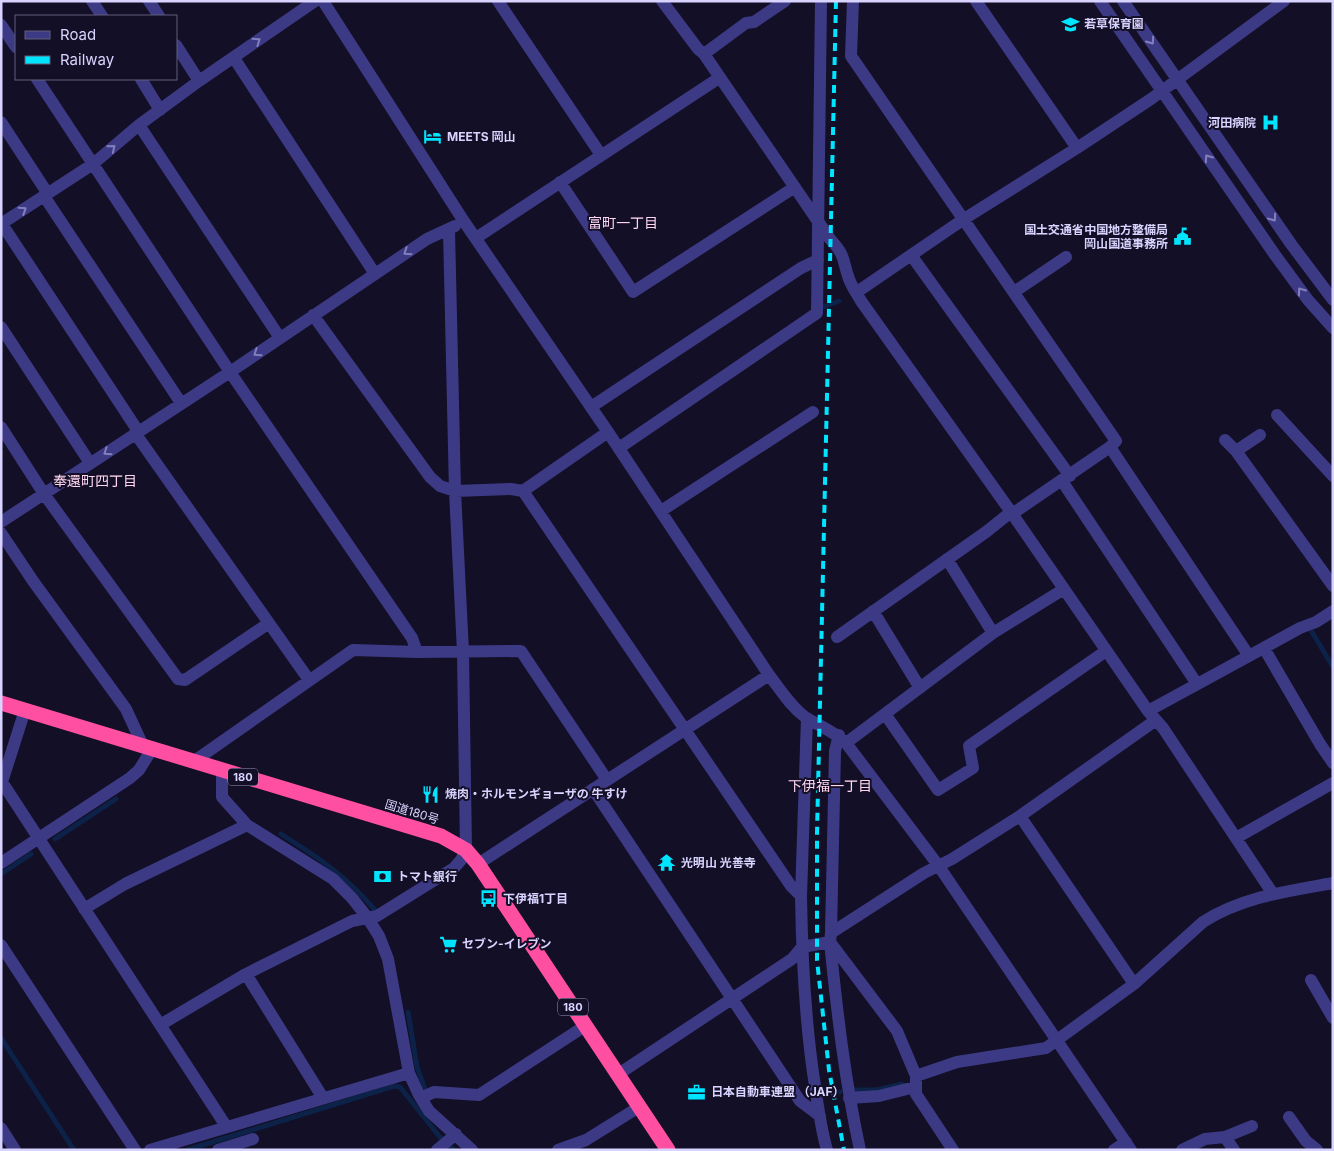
<svg xmlns="http://www.w3.org/2000/svg" width="1334" height="1151" font-family="Inter,'Noto Sans JP',sans-serif">
<style>
.lines{fill:none;stroke-linecap:round;stroke-linejoin:round}
.stream{stroke:#0c2248;stroke-width:5}
.minor{stroke:#3d3a85;stroke-width:12}
.highway{stroke:#ff4fa3;stroke-width:15}
.rail{stroke:#00e5ff;stroke-width:4;stroke-dasharray:8 6;stroke-linecap:butt}
.oneway{stroke:#837fbc}
.labels{text-anchor:middle;stroke-width:4;stroke-linejoin:round;paint-order:stroke}
.shield{fill:#130f26;stroke:#9e99be;stroke-width:1}
.shield-label{font-size:11px;font-weight:bold;fill:#d9d4ff}
.poi-label{font-size:12px;font-weight:bold;fill:#d9d4ff;stroke:#130f26;text-anchor:start}
.street-label{font-size:12px;fill:#d9d4ff;stroke:#130f26}
.neighbourhood-label{font-size:14px;fill:#ffd6f0;stroke:#130f26}
</style>
<rect width="100%" height="100%" fill="#130f26"/>
<g class="lines">
<path class="stream" d="M823 307 839 301
M1312 632 1333 667
M281 834C319 858 345 875 375 910
M55 839 116 799
M1 874 31 854
M408 1012 417 1067 425 1089
M1 1038 74 1150
M854 1090H876L902 1084
M823 1093 840 1092
M187 1150 394 1086 400 1087 439 1136 454 1150"/>
<path class="minor" d="M92 1 102 16
M149 1 159 16
M323 1 463 220 608 432 769 675C780 689 790 706 805 717 819 726 834 731 846 743L938 865 1131 1150
M498 1 601 155
M662 1 698 49 704 54
M785 1 754 22 746 23 704 54 830 239C846 256 842 259 849 279 852 287 857 294 861 301L1011 512 1148 711 1163 728 1273 894
M853 1 851 56 1116 441 1110 447 1012 514
M976 1 1077 148
M1100 1 1275 255 1308 300 1333 328
M1123 1 1291 244 1333 300
M1 25 16 47
M176 45 199 81
M234 58 375 274
M37 79 230 372 412 638 417 652
M141 79 160 110
M1 122 48 194
M139 125 280 338
M560 182 633 292 795 187
M44 196 181 403
M1 224 93 164 139 125 199 81 315 1
M2 224 138 431
M476 238 719 78
M911 255 1070 476
M857 292 964 219 1077 148 1151 99 1284 1
M1014 292 1066 257
M313 315 430 477 440 486 455 491 511 489 523 491 608 432
M1 327 90 463
M591 407 801 268 818 260
M1277 415 1333 476
M1 427 44 494 178 679 185 680 269 623
M135 433 309 680
M1225 440 1236 451 1333 586
M1110 447 1249 656
M619 448 817 313 821 1
M1236 451 1260 435
M1062 481 1197 684
M523 491 791 886 801 896C802 959 805 1023 815 1086 818 1107 821 1129 827 1150
M661 511 813 412
M1 522 230 372 427 239 455 226
M1 533 33 581 126 709 143 746
M947 559 993 633
M873 611 920 688
M837 637 986 532 1011 512
M1264 648 1320 744 1333 763
M25 710 2 782 226 1126
M1148 711 1300 628 1316 622 1333 611
M885 714 938 790 973 768 969 746 1106 651
M846 743 993 633 1064 589
M193 762 353 650 417 652 521 651 607 780
M222 771V797L247 825 333 879 352 898 367 917 379 936 388 959 409 1073 419 1095 429 1111 472 1150
M593 789 800 1101 820 1116
M1020 816 1134 984
M1236 838 1333 783
M1 863 130 778 139 770 152 749
M478 864 769 675
M801 896 807 718
M84 909 125 884 247 825
M831 933 835 751 839 735
M830 942 897 1031 916 1076V1094L953 1150
M1 945 135 1150
M246 974 323 1098
M1311 980 1333 1018
M160 1025 246 974 352 921 377 916 454 868 461 860 466 850 463 652 455 491 449 230
M617 1075 792 959 802 947 830 942
M916 1076 957 1062 1046 1048 1134 984 1203 922C1242 897 1288 891 1333 883
M421 1098 434 1092 479 1095 585 1026
M849 1098 879 1096 915 1087
M1289 1117 1306 1141 1317 1150
M1 1128 15 1150
M1225 1137 1234 1150
M150 1150 409 1073
M218 1150 253 1139
M437 1150 456 1134
M558 1150 586 1140 639 1107
M860 1150C845 1081 837 1012 830 942L831 933 924 873 952 859 1020 816 1156 720
M1114 1150 1126 1142
M1182 1150 1205 1139 1225 1137 1252 1126"/>
<path class="highway" d="M1 703 441 836 466 850 478 864 668 1150"/>
<path class="rail" d="M836 1 817 833V960L829 1070 844 1150"/>
</g>
<defs><path id="oneway-chevron" d="M-2-3.5L2.5 0L-2 3.5" fill="none" stroke-width="1.6" stroke-linecap="round" stroke-linejoin="round" transform="scale(1.25)"/></defs>
<g class="oneway">
<use href="#oneway-chevron" transform="translate(257 41) rotate(-35)"/>
<use href="#oneway-chevron" transform="translate(1151 41) rotate(55)"/>
<use href="#oneway-chevron" transform="translate(112 148) rotate(-40)"/>
<use href="#oneway-chevron" transform="translate(1208 158) rotate(-125)"/>
<use href="#oneway-chevron" transform="translate(23 210) rotate(-33)"/>
<use href="#oneway-chevron" transform="translate(1273 218) rotate(55)"/>
<use href="#oneway-chevron" transform="translate(407 252) rotate(146)"/>
<use href="#oneway-chevron" transform="translate(1301 291) rotate(-126)"/>
<use href="#oneway-chevron" transform="translate(257 353) rotate(146)"/>
<use href="#oneway-chevron" transform="translate(107 452) rotate(146)"/>
</g>
<defs>
<symbol id="school-bare" viewBox="-9 -9 18 18"><path d="M0-5L7-2L0 1L-7-2ZM-4 1L0 2.5L4 1V4Q0 6-4 4Z" fill="#00e5ff" stroke="#130f26" stroke-width="2.5" paint-order="stroke"/></symbol>
<symbol id="hospital-bare" viewBox="-9 -9 18 18"><path d="M-5-5h3v3.5h4V-5h3V5h-3V1.5h-4V5h-3Z" fill="#00e5ff" stroke="#130f26" stroke-width="2.5" paint-order="stroke"/></symbol>
<symbol id="hotel-bare" viewBox="-9 -9 18 18"><path d="M-6-4.5h1.5V1H6V5H4.5V3h-9V5H-6ZM-4 0a1.8 1.8 0 1 1 3.6 0ZM.5 0V-2.5h3Q6-2.5 6 0Z" fill="#00e5ff" stroke="#130f26" stroke-width="2.5" paint-order="stroke"/></symbol>
<symbol id="civic-bare" viewBox="-9 -9 18 18"><path d="M-.6-6.5H3V-4.5H.6V-3L4-1V1h2V6H-6V1h2V-1L-.6-3ZM-1.2 2.5V6h2.4V2.5Z" fill="#00e5ff" stroke="#130f26" stroke-width="2.5" paint-order="stroke"/></symbol>
<symbol id="restaurant-bare" viewBox="-9 -9 18 18"><path d="M-5-6h1v4h1v-4h1v4h1v-4h1v5L-1.5 .5V6h-2V.5L-5-1ZM5-6V6H3V1.5H1.5Q1.5-4 5-6Z" fill="#00e5ff" stroke="#130f26" stroke-width="2.5" paint-order="stroke"/></symbol>
<symbol id="temple-bare" viewBox="-9 -9 18 18"><path d="M0-6L5-2H3V0L6.5 2.5H4V6H1.5V3h-3V6H-4V2.5H-6.5L-3 0V-2H-5Z" fill="#00e5ff" stroke="#130f26" stroke-width="2.5" paint-order="stroke"/></symbol>
<symbol id="bank-bare" viewBox="-9 -9 18 18"><path d="M-6-4H6V4H-6ZM0-2.3a2.3 2.3 0 1 0 0 4.6a2.3 2.3 0 1 0 0-4.6Z" fill="#00e5ff" stroke="#130f26" stroke-width="2.5" paint-order="stroke"/></symbol>
<symbol id="bus-bare" viewBox="-9 -9 18 18"><path d="M-5-6H5V4H4V6H2V4H-2V6H-4V4H-5ZM-3.5-4V0h7V-4ZM-3.5 1.2v1.5H-2V1.2ZM2 1.2v1.5H3.5V1.2Z" fill="#00e5ff" stroke="#130f26" stroke-width="2.5" paint-order="stroke"/></symbol>
<symbol id="supermarket-bare" viewBox="-9 -9 18 18"><path d="M-6-5.5h2.5l.6 2H6L4.5 2H-2.5L-4.4-4H-6ZM-1.5 3.2a1.3 1.3 0 1 0 .1 0ZM3 3.2a1.3 1.3 0 1 0 .1 0Z" fill="#00e5ff" stroke="#130f26" stroke-width="2.5" paint-order="stroke"/></symbol>
<symbol id="office-bare" viewBox="-9 -9 18 18"><path d="M-6-3h4V-5.5h4V-3h4V5H-6ZM-1-4.5V-3h2v-1.5ZM-6 0V1H6V0Z" fill="#00e5ff" stroke="#130f26" stroke-width="2.5" paint-order="stroke"/></symbol>
</defs>
<g fill-rule="evenodd">
<use href="#school-bare" x="1058" y="12" width="25" height="25"/>
<use href="#hospital-bare" x="1258" y="110" width="25" height="25"/>
<use href="#hotel-bare" x="420" y="124" width="25" height="25"/>
<use href="#civic-bare" x="1170" y="224" width="25" height="25"/>
<use href="#restaurant-bare" x="418" y="782" width="25" height="25"/>
<use href="#temple-bare" x="654" y="850" width="25" height="25"/>
<use href="#bank-bare" x="370" y="864" width="25" height="25"/>
<use href="#bus-bare" x="476" y="886" width="25" height="25"/>
<use href="#supermarket-bare" x="436" y="932" width="25" height="25"/>
<use href="#office-bare" x="684" y="1080" width="25" height="25"/>
</g>
<g class="labels">
<g class="shield">
<rect x="228" y="768.5" width="30" height="17" rx="4"/>
<rect x="558" y="998.5" width="30" height="17" rx="4"/>
</g>
<g class="shield-label">
<text x="243" y="781">180</text>
<text x="573" y="1011">180</text>
</g>
<g class="poi-label">
<text x="1084" y="28">若草保育園</text>
<text x="1256" y="127" text-anchor="end">河田病院</text>
<text x="447" y="141">MEETS 岡山</text>
<text x="1168" y="234" text-anchor="end">国土交通省中国地方整備局<tspan x="1168" dy="14">岡山国道事務所</tspan></text>
<text x="445" y="798">焼肉・ホルモンギョーザの 牛すけ</text>
<text x="681" y="867">光明山 光善寺</text>
<text x="397" y="881">トマト銀行</text>
<text x="503" y="903">下伊福1丁目</text>
<text x="462" y="948">セブン-イレブン</text>
<text x="711" y="1096">日本自動車連盟 （JAF）</text>
</g>
<g class="street-label">
<text transform="translate(412 812) rotate(17)" y="4">国道180号</text>
</g>
<g class="neighbourhood-label">
<text x="623" y="228">富町一丁目</text>
<text x="95" y="486">奉還町四丁目</text>
<text x="830" y="791">下伊福一丁目</text>
</g>
</g>
<rect width="1334" height="1151" fill="none" stroke="#d9d4ff" stroke-width="5"/>
<rect x="15" y="15" width="162" height="65" fill="#130f26" stroke="#625e7d"/>
<rect x="25" y="31" width="25" height="8" fill="#3d3a85" stroke="#625e7d"/>
<text x="60" y="40" font-size="15" fill="#d9d4ff">Road</text>
<rect x="25" y="56" width="25" height="8" fill="#00e5ff" stroke="#625e7d"/>
<text x="60" y="65" font-size="15" fill="#d9d4ff">Railway</text>
</svg>
